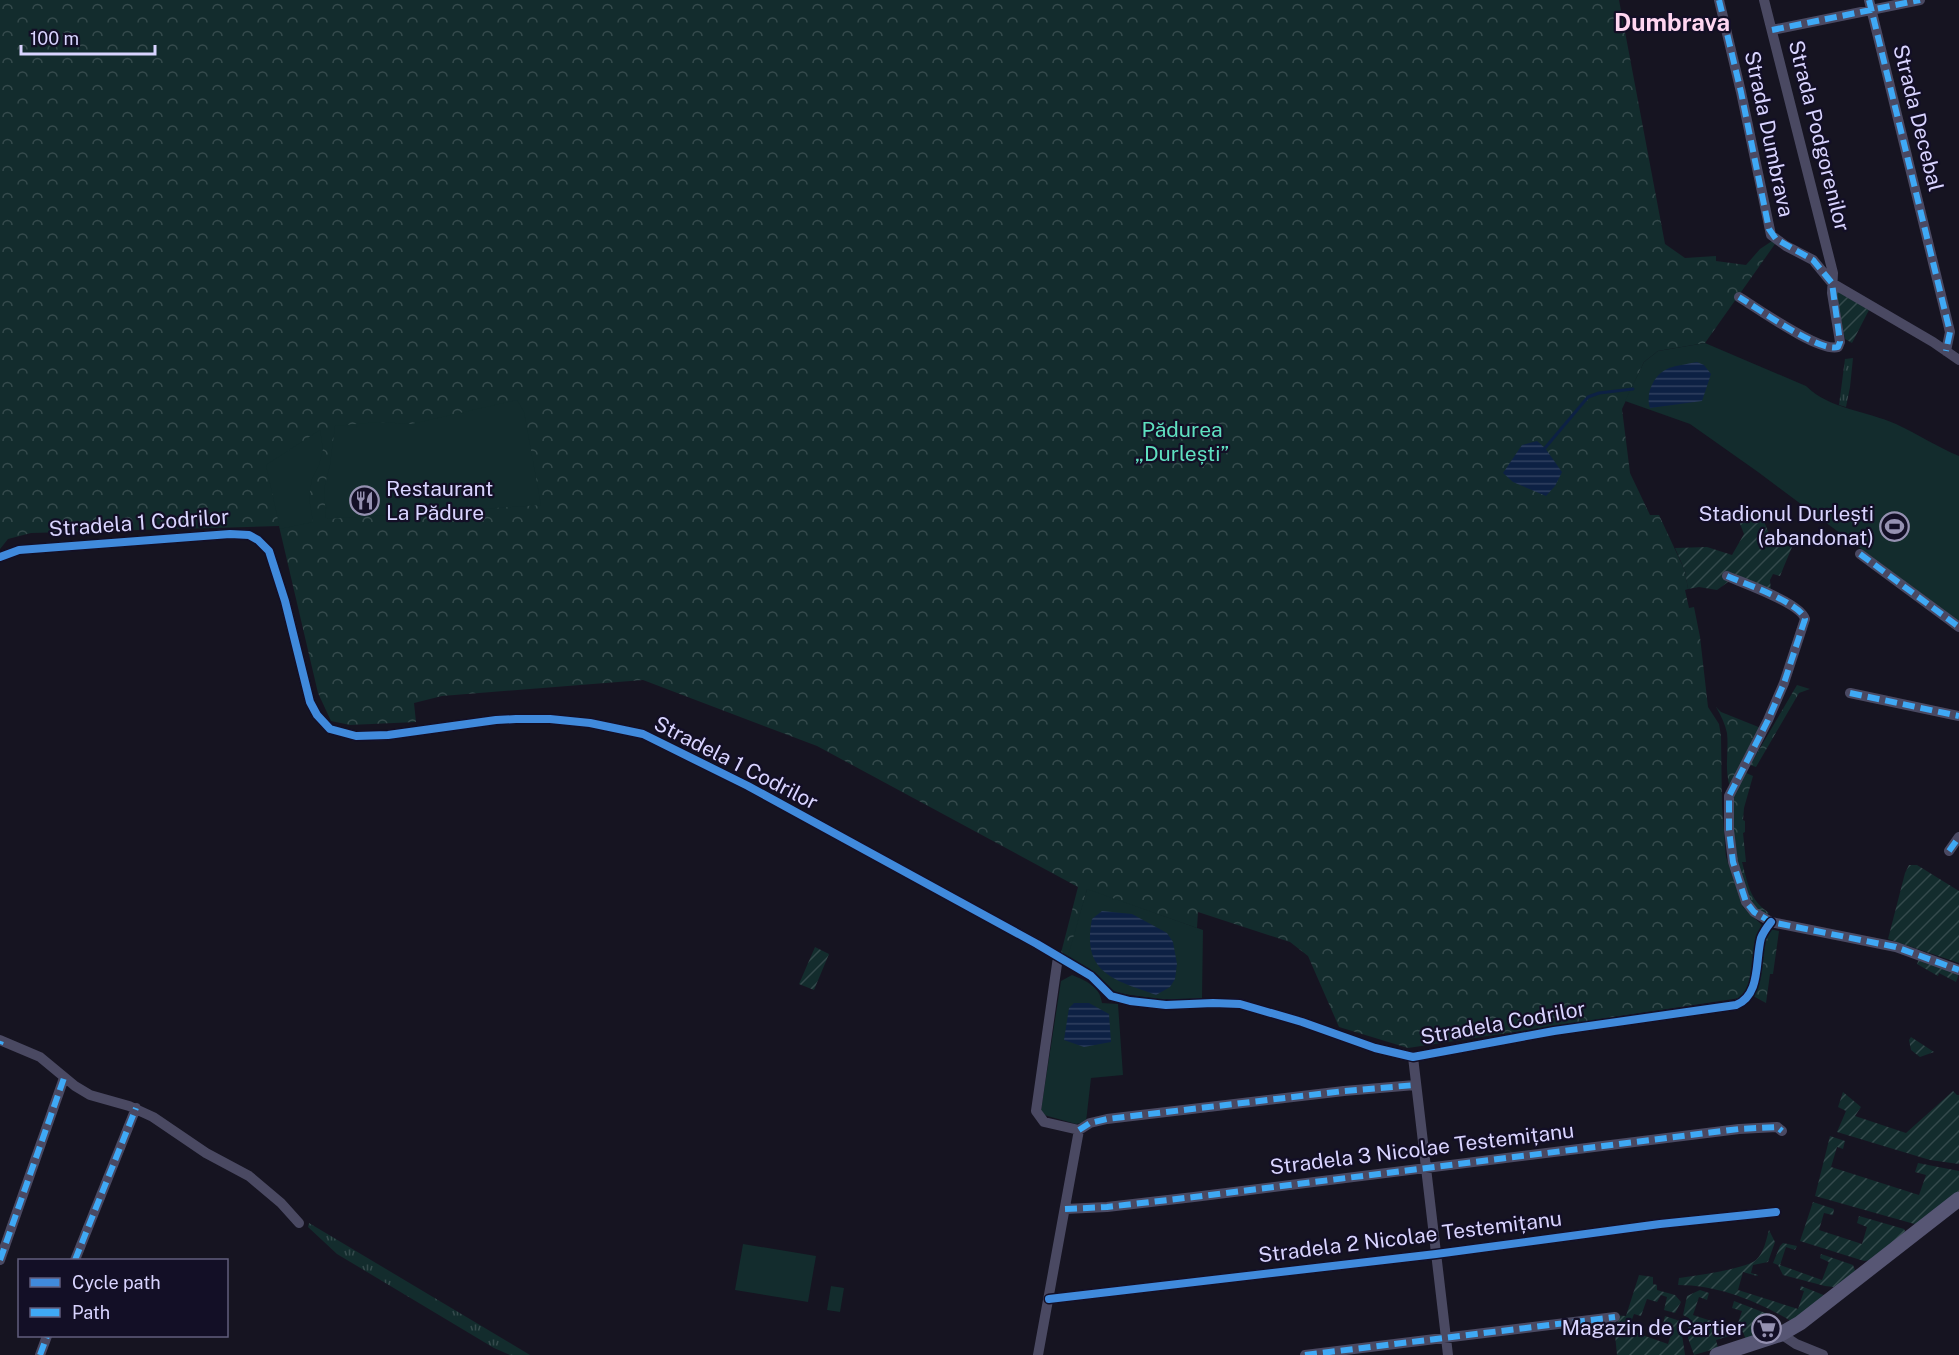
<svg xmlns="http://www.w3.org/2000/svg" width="1959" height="1355" font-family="'Public Sans',sans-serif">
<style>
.grass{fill:url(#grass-tufts)}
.forest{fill:url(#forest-crowns)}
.park{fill:#132c2d}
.garden{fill:url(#garden-furrows)}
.water{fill:url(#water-rules)}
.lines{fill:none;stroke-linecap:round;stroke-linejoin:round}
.stream{stroke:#0d2144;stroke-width:3}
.street{stroke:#4a4962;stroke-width:10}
.secondary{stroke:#575674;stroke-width:15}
.quiet{stroke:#3fa9f5;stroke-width:6;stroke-dasharray:12 6;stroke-linecap:butt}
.cycleway-casing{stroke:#130f26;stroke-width:11}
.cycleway{stroke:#408adc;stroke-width:8}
.labels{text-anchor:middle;stroke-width:4.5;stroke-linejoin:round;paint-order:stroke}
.street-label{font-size:21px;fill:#d9d4ff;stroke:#130f26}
.park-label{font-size:21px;fill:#5fe0c0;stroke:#130f26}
.poi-label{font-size:21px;fill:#d9d4ff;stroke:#130f26;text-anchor:end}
.quarter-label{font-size:24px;font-weight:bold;fill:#ffd6f0;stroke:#130f26}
</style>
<defs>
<pattern id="grass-tufts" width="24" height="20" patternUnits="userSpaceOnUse" patternTransform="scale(1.5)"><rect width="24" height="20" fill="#132c2d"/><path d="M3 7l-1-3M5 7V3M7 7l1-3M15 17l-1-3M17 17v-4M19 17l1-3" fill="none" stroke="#354a4c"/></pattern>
<pattern id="forest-crowns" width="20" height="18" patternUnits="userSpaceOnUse" patternTransform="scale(1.5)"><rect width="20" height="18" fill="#132c2d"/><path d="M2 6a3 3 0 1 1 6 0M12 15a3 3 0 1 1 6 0" fill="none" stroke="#354a4c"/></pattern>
<pattern id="garden-furrows" width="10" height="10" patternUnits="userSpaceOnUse" patternTransform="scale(1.5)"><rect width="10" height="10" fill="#132c2d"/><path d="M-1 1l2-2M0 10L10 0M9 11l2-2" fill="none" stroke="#354a4c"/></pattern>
<pattern id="water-rules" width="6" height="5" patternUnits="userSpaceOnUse" patternTransform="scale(1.5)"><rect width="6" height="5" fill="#0d2144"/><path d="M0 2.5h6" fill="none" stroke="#304060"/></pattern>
</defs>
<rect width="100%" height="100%" fill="#161421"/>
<path class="grass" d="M1853 358 1850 387 1846 407 1839 405 1845 359Z
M309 1223 530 1355H510L494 1348 337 1254 308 1227Z"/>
<path class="forest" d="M0 0H1619L1665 244 1685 258 1716 256V261L1746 265 1760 249 1772 241 1775 244 1705 343 1658 351 1644 362 1622 409 1630 473 1650 515H1659L1685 571 1688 589 1685 590 1689 608 1694 607 1700 637 1708 707 1719 724 1721 736 1722 807 1726 857 1743 907 1762 925 1748 990 1740 998 1408 1048 1339 1027 1308 956 1290 942 1198 912 1197 928 1087 890 1068 959 1061 953 1078 887 817 746 643 680 442 696 414 703 416 722 350 725 331 721 318 693 279 526 31 533 8 539 0 549Z
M1797 685 1810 689 1799 693 1756 767 1750 765Z
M1716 707 1721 712 1761 728 1730 787C1724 769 1729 751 1727 733 1725 724 1721 715 1716 707Z
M1744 772 1753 776 1744 808 1743 820 1745 821V832L1743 833 1746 862H1742C1748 884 1749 899 1769 913L1766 916 1750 902 1738 869 1731 829 1734 795Z
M1769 929 1779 931 1773 974H1770L1766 1003 1753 996 1764 935Z"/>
<path class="park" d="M1705 343 1806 386C1829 409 1867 411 1896 424 1918 434 1937 447 1959 456V622L1758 472 1690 424 1625 401 1644 362 1658 351Z
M517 400 524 412 541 505 326 519 324 489 330 465 335 426 379 422 411 424Z
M320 430 323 449 319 465 312 479 309 498 313 522 280 529 266 465Z
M1087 889 1203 930 1202 999H1158L1117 993 1108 988 1091 970 1068 956Z
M1072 975C1086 981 1100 986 1102 1003L1118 1004 1123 1075 1091 1078 1086 1122 1076 1124 1044 1115 1041 1110 1061 981Z
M743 1244 816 1256 808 1302 735 1290Z
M831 1286 844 1288 840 1312 827 1310Z"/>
<path class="garden" d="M1837 291 1869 310 1852 343 1845 339 1835 296Z
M1761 514 1772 541 1792 547 1780 576 1773 574 1770 580 1771 591 1728 582 1717 590 1699 587 1688 589 1685 571 1675 548 1707 547 1732 555 1744 534 1737 516Z
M1909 865H1917L1959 891V963L1888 939 1905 873Z
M815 947 829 954 814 990 799 984Z
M1919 959 1959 974 1956 982 1939 973 1938 976 1917 964Z
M1911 1037 1934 1052 1920 1057 1911 1050 1909 1040Z
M1953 1091 1957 1095H1959V1164L1930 1160 1837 1132 1846 1111 1838 1107 1843 1092 1861 1107 1855 1116 1906 1133Z
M1830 1136 1845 1141 1843 1149 1837 1147 1831 1167 1919 1195 1926 1175 1915 1172 1918 1163 1959 1171V1191L1918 1225 1815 1196Z
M1813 1202 1834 1209 1833 1215 1824 1213 1819 1230 1862 1244 1867 1227 1857 1223 1859 1216 1904 1229 1906 1233 1872 1260 1864 1261 1800 1241Z
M1769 1230 1775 1242 1768 1262 1753 1265 1751 1273 1758 1275 1757 1276 1743 1272 1738 1290 1798 1309 1804 1291 1800 1290 1801 1286 1826 1296 1791 1321C1757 1301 1718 1285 1678 1285L1679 1278C1694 1276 1745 1269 1756 1260 1764 1253 1766 1240 1769 1230Z
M1783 1243 1797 1246 1795 1250 1786 1247 1780 1265 1822 1280 1829 1262 1820 1258 1821 1254 1853 1265 1856 1273 1834 1287 1825 1286 1783 1275 1778 1265 1773 1263 1780 1246Z
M1639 1275 1653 1277V1284L1657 1285V1290L1675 1295 1681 1302 1675 1313 1664 1310 1667 1297 1661 1295 1657 1302 1647 1299 1641 1316 1634 1314 1628 1330 1668 1344 1673 1328 1663 1324 1665 1316 1680 1321 1685 1355H1617L1613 1315 1626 1316Z
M1700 1290 1709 1293 1707 1300 1699 1297 1693 1315 1736 1329 1742 1311 1732 1308 1734 1301 1768 1314 1778 1323 1779 1327 1746 1340 1743 1332 1716 1340 1718 1348 1694 1355 1688 1338 1689 1318 1683 1315 1687 1296Z"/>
<path class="water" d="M1697 362 1704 365 1711 374 1702 401 1650 408C1645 393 1654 374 1669 368 1678 365 1688 364 1697 362Z
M1537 441 1545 448 1562 472 1555 486 1546 496 1513 482 1503 473 1522 445Z
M1102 911 1132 914 1167 933 1173 942 1177 964 1175 979 1170 987 1156 995C1115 980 1081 974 1092 919Z
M1074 1003H1089L1109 1014 1111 1042 1084 1047 1064 1040 1069 1008Z"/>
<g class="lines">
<path class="stream" d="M1545 448 1588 397 1599 393 1633 389"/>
<path class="street" d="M1719 0 1741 92 1771 235 1786 246 1813 260 1832 283 1933 342 1959 360
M1869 0 1950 332 1946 351
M1772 30 1920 0
M1739 297C1757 308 1820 353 1838 347L1840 342 1832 293 1833 273 1764 0
M1860 554 1959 627
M0 557 19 550 230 534 249 535 258 540 269 551 285 601 310 702 317 715 330 729 356 736 388 735 496 720 516 719H550L590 723 643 734 748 786 1037 944 1091 976 1111 996 1130 1001 1166 1005 1213 1003 1240 1004 1302 1022 1375 1048 1413 1057 1554 1031 1736 1005C1761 995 1755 961 1761 938 1763 933 1767 927 1771 922
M1727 576C1743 583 1801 603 1805 619L1784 683 1768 720 1729 796V830L1733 862 1746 902 1754 912 1771 922 1896 947 1959 970
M1850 693 1959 716
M1949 851 1959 837
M1058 957 1036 1111 1044 1122 1079 1130
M0 1040 40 1057 75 1086 90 1095 129 1106 153 1117 206 1153 249 1176 281 1203 299 1223
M1413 1057 1448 1355
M1079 1130 1090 1123 1107 1119 1344 1091 1415 1085
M1065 1209 1107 1207 1194 1197 1739 1129 1777 1127 1782 1131
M0 1260 64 1078
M75 1260 136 1108
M1049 1299 1436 1254 1660 1224 1776 1212
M1781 1334 1796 1344 1823 1355
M40 1355 47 1336
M1038 1355 1079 1130
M1305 1355 1615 1317"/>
<path class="secondary" d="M1717 1355 1781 1334 1800 1323 1959 1199"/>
<path class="quiet" d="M1719 0 1741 92 1769 229 1776 239 1813 260 1832 283 1840 342 1838 347C1820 353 1757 308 1739 297
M1869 0 1950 332 1946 351
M1772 30 1920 0
M1860 554 1959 627
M1727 576C1743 583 1801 603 1805 619L1784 683 1768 720 1729 796V830L1733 862 1746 902 1754 912 1771 922 1896 947 1959 970
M1850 693 1959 716
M1949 851 1959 837
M0 1044 1 1041
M1079 1130 1090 1123 1107 1119 1344 1091 1415 1085
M1065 1209 1107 1207 1194 1197 1739 1129 1777 1127 1782 1131
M0 1260 64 1078
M75 1260 136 1108
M40 1355 47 1336
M1305 1355 1615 1317"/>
<defs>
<path id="cycleway" d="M0 557 19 550 230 534 249 535 258 540 269 551 285 601 310 702 317 715 330 729 356 736 388 735 496 720 516 719H550L590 723 643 734 748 786 1037 944 1091 976 1111 996 1130 1001 1166 1005 1213 1003 1240 1004 1302 1022 1375 1048 1413 1057 1554 1031 1736 1005C1761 995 1755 961 1761 938 1763 933 1767 927 1771 922
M1049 1299 1436 1254 1660 1224 1776 1212"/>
</defs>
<use href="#cycleway" class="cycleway-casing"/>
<use href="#cycleway" class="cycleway"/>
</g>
<defs>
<symbol id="restaurant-ring" viewBox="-11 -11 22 22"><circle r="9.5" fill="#130f26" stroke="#9591b1" stroke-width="1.5"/><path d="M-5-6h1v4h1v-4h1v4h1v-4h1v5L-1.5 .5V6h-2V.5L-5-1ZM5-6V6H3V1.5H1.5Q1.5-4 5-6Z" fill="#9591b1"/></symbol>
<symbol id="stadium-ring" viewBox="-11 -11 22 22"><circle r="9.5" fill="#130f26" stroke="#9591b1" stroke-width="1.5"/><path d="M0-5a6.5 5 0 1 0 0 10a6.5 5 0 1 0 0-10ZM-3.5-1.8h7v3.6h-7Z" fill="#9591b1"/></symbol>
<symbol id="supermarket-ring" viewBox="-11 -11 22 22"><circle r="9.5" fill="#130f26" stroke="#9591b1" stroke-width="1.5"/><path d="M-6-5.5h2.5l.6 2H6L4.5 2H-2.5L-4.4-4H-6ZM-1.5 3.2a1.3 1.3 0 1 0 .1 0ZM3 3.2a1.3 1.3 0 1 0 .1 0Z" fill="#9591b1"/></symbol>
</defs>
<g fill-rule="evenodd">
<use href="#restaurant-ring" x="348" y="484" width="33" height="33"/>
<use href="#stadium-ring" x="1878" y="510" width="33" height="33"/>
<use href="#supermarket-ring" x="1750" y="1312" width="33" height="33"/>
</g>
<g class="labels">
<g class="street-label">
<text transform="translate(1918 118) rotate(76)" y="7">Strada Decebal</text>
<text transform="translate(1769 134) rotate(78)" y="7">Strada Dumbrava</text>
<text transform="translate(1819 136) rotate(76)" y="7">Strada Podgorenilor</text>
<text transform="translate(139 523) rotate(-4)" y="7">Stradela 1 Codrilor</text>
<text transform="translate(736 763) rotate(27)" y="7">Stradela 1 Codrilor</text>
<text transform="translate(1503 1023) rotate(-10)" y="7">Stradela Codrilor</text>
<text transform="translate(1422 1149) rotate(-7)" y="7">Stradela 3 Nicolae Testemițanu</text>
<text transform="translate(1410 1237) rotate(-7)" y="7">Stradela 2 Nicolae Testemițanu</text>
</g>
<g class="park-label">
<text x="1182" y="437">Pădurea<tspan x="1182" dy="24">„Durlești”</tspan></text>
</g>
<g class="poi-label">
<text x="386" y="496" text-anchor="start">Restaurant<tspan x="386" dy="24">La Pădure</tspan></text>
<text x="1874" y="521">Stadionul Durlești<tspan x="1874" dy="24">(abandonat)</tspan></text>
<text x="1745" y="1335">Magazin de Cartier</text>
</g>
<g class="quarter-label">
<text x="1672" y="31">Dumbrava</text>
</g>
</g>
<rect x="18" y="1259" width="210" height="78" fill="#130f26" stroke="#625e7d" stroke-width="1.5"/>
<rect x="30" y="1278" width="30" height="9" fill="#408adc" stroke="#625e7d" stroke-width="1.5"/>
<text x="72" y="1289" font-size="18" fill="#d9d4ff">Cycle path</text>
<rect x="30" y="1308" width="30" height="9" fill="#3fa9f5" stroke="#625e7d" stroke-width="1.5"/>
<text x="72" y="1319" font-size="18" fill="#d9d4ff">Path</text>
<path d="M21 45v9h134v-9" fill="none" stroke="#d9d4ff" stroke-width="3"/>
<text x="30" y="45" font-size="18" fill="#d9d4ff" stroke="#130f26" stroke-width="4.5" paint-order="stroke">100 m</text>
</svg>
